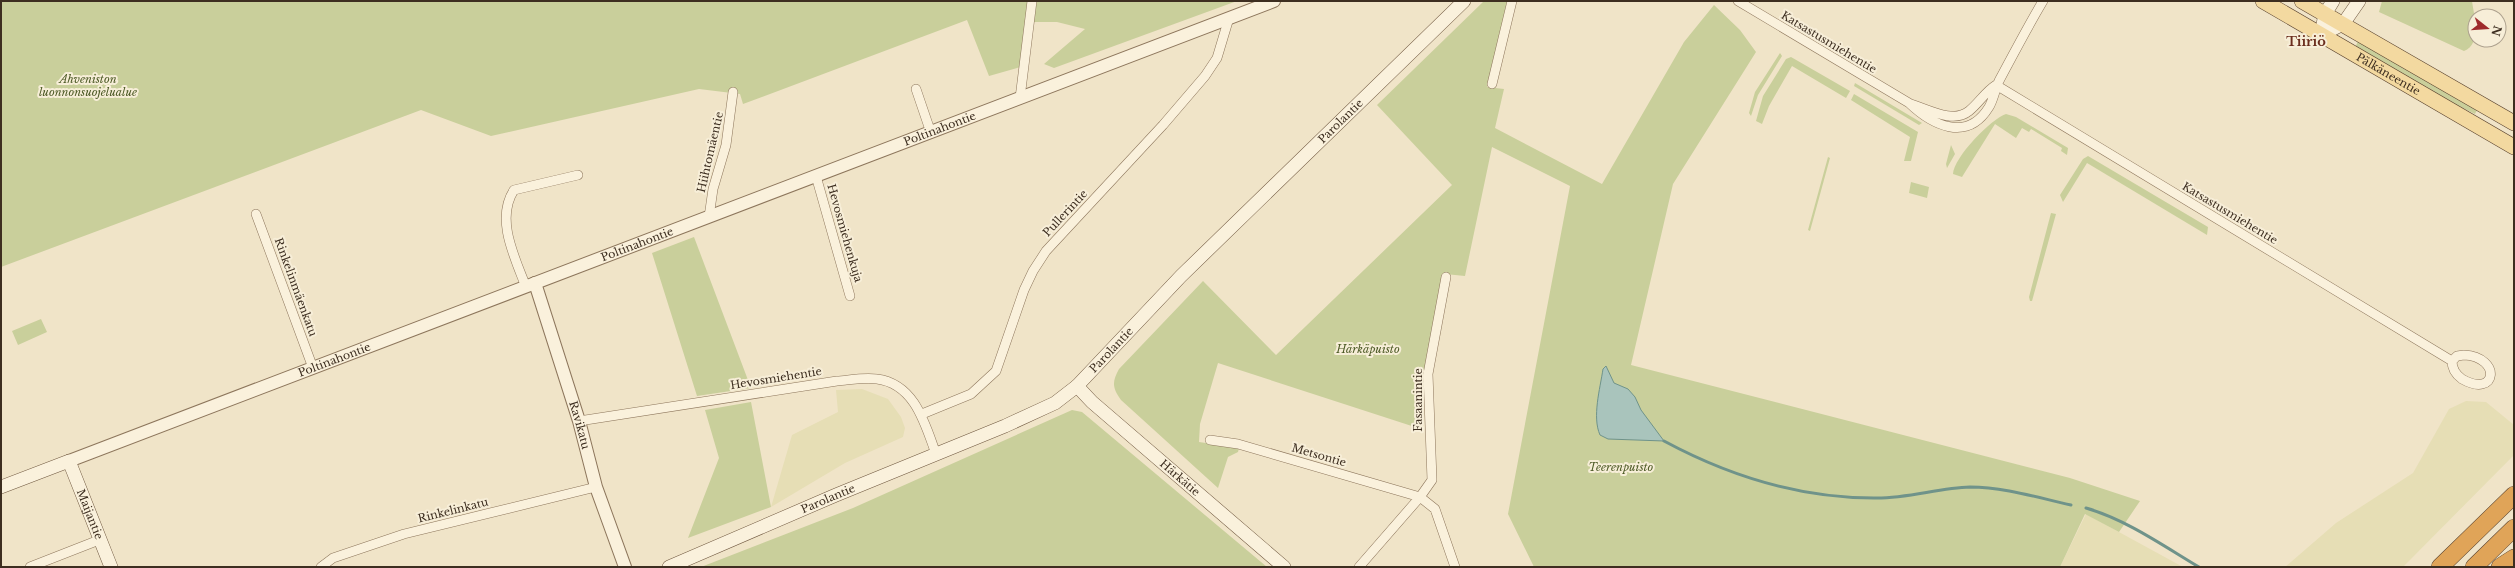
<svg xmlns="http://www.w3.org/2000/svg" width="2515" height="568" font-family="'Libre Baskerville',serif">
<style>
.farmland{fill:#e6deb5}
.green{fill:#c9cf9b}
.water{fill:#a9c4bc;stroke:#6f938a}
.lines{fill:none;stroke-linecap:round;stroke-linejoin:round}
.stream{stroke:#6f938a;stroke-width:3}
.minor-casing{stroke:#8d765c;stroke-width:10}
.tertiary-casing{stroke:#8d765c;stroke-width:14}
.secondary-casing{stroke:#6f573f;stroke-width:14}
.primary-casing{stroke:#5b4430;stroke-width:16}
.motorway-casing{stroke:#5b4430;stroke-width:18}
.minor{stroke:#faf1dc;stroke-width:9}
.tertiary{stroke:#faf1dc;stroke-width:12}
.secondary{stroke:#faf1dc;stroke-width:13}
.primary{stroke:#f3d9a0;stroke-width:15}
.motorway{stroke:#e0a458;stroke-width:17}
.labels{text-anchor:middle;stroke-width:4;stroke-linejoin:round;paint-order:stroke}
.street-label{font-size:11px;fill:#3d2e20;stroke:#f7eed8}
.park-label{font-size:11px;font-style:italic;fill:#4d5a26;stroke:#f7eed8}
.quarter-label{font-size:13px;font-weight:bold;fill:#6b2e1e;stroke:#f7eed8}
</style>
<rect width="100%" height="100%" fill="#f0e4c8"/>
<path class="farmland" d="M862 389 888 399 901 417 905 428 903 437 845 463 771 507 792 435 838 412 836 390Z
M2466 401 2486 402 2514 425V455L2403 567H2285L2336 523 2413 473 2449 409Z
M2086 514 2183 567H2060Z"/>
<path class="green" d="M1 1H1237L1054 68 1044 64 1085 29 1057 22H1031L1024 66 989 76 967 20 743 104 740 94 699 89 491 136 421 110 1 267Z
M1484 1H1507V3L1487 87 1504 89 1495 128 1602 184 1684 42 1714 5 1740 30 1756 52 1673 184 1631 365 2070 478 2140 501 2119 532 2085 514 2060 567H1534L1508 514 1570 186 1492 147 1465 276 1445 274 1425 378 1421 429 1218 363 1200 424 1199 442 1239 448 1238 452 1228 457 1218 488 1121 400C1112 387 1112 382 1119 369L1203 281 1276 355 1452 185 1377 105Z
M2382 1H2472C2474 16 2482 44 2464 51L2379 12Z
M2358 41 2477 110 2475 114 2434 94 2355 48Z
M1780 53 1782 56 1758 95 1751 116 1749 113 1755 92Z
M1791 57 1850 91 1846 98 1792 66 1769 106 1762 124 1756 121 1763 96 1786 59Z
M1855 83 1922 123 1919 125 1854 86Z
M1854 94 1918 132 1911 161H1904L1910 137 1851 100Z
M2006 114 2016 117 2068 148 2067 155 2061 151 2062 148 2031 129 2029 132 2022 128 2016 138 1995 124 1962 177 1953 174C1954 157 1991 119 2006 114Z
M1951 145 1955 154 1947 168 1946 164Z
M2088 156 2208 227 2207 235 2087 163 2063 202 2060 195 2083 159Z
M1828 157 1830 158 1810 231 1808 230Z
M1911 182 1929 187 1927 198 1909 193Z
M2051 213 2056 214 2032 301H2030L2029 297Z
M694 237 751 388 697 396 652 253Z
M41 319 47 332 18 345 12 331Z
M751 402 771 507 688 538 719 458 705 410Z
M1072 410 1082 412 1267 567H701L853 508Z"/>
<path class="water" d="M1606 366 1614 383 1628 389 1635 397 1641 410 1664 441 1608 439 1600 435C1592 417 1600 389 1603 369Z"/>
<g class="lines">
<path class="stream" d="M1664 441C1729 476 1799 498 1874 498 1906 499 1938 488 1970 487 2004 487 2039 498 2071 505
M2086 508C2127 520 2162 545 2199 567"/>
<defs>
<path id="minor" d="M1738 1 1909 103C1932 125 1967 143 1989 107 1994 99 1995 88 2000 79 2014 53 2028 26 2043 1
M1492 84 1512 1
M1996 85 2452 361
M916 89 931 133
M1020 98 1032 1
M1911 104C1928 109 1953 124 1969 111 1979 103 1985 92 1996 85
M816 176 850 296
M256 214 313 368
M709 217 713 189 726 145 733 92
M526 287C515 258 495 219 514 190L578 175
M2464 355C2502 357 2497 399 2462 379 2455 374 2452 369 2452 361L2457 356Z
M922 414 971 394 996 371 1024 290 1033 271 1046 251 1163 125 1205 76 1217 58 1229 18
M579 421 837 381C850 380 865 377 877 379 915 384 925 424 936 454
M1210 440 1238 444 1420 497 1435 509 1455 567
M30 567 99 540
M321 567 333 558 404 534 596 487
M1359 567 1420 497 1432 480 1428 374 1446 277"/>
<g id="tertiary">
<path id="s1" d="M535 283 579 421 596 487 625 567"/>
<path id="s2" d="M69 461 1274 1"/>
</g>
<g id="secondary">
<path d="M2321 35 2343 24 2359 1"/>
<path d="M2321 35 2325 14 2333 1"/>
<path id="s3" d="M1077 386 1092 402 1284 567"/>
<path id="s4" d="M1 487 69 461 111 567"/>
<path id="s5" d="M669 567 836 495 1005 426 1055 403 1077 386 1181 276 1464 1"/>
</g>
<g id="primary">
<path id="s6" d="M2263 1 2514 147"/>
<path d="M2302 1 2514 123"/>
</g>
<path id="motorway" d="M2440 567 2514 495
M2474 567 2514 528
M2500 567 2514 558"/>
</defs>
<use href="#minor" class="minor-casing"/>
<use href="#tertiary" class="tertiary-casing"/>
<use href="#secondary" class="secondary-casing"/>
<use href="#primary" class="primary-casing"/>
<use href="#motorway" class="motorway-casing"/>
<use href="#minor" class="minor"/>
<use href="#tertiary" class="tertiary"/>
<use href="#secondary" class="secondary"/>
<use href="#primary" class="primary"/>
<use href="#motorway" class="motorway"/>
</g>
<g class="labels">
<g class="street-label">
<text transform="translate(1829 42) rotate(31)" y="4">Katsastusmiehentie</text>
<text dy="4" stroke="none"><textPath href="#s6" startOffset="145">Pälkäneentie</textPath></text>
<text dy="4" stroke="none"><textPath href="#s5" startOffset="821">Parolantie</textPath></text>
<text dy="4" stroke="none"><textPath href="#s2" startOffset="932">Poltinahontie</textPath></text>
<text transform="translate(710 152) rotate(-77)" y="4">Hiihtomäentie</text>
<text transform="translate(1065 213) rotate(-47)" y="4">Pullerintie</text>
<text transform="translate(2230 213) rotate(31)" y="4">Katsastusmiehentie</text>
<text transform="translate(845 233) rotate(74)" y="4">Hevosmiehenkuja</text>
<text dy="4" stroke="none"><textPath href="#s2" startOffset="608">Poltinahontie</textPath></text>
<text transform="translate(296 287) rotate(70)" y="4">Rinkelinmäenkatu</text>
<text dy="4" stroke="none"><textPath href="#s5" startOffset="497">Parolantie</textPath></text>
<text dy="4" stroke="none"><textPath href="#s2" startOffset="284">Poltinahontie</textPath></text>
<text transform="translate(776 378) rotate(-9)" y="4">Hevosmiehentie</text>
<text transform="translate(1418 400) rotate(-90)" y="4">Fasaanintie</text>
<text dy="4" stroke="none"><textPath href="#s1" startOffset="149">Ravikatu</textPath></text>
<text transform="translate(1319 455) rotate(16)" y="4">Metsontie</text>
<text dy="4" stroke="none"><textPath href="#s3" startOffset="138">Härkätie</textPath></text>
<text dy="4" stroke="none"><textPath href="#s5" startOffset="173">Parolantie</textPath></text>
<text transform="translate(453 510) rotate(-14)" y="4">Rinkelinkatu</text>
<text dy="4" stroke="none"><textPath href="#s4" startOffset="130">Maijantie</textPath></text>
</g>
<g class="park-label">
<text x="88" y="83">Ahveniston<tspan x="88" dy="13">luonnonsuojelualue</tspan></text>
<text x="1368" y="353">Härkäpuisto</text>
<text x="1621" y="471">Teerenpuisto</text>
</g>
<g class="quarter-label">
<text x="2306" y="46">Tiiriö</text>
</g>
</g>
<rect width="2515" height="568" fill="none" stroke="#3d2e20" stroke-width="4"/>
<g transform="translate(2487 28) rotate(107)"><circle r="19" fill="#f7eed8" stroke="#ada18e"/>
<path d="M0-3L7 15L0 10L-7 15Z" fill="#9e2a2b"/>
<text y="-6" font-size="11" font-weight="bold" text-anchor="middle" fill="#3d2e20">N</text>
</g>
</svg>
